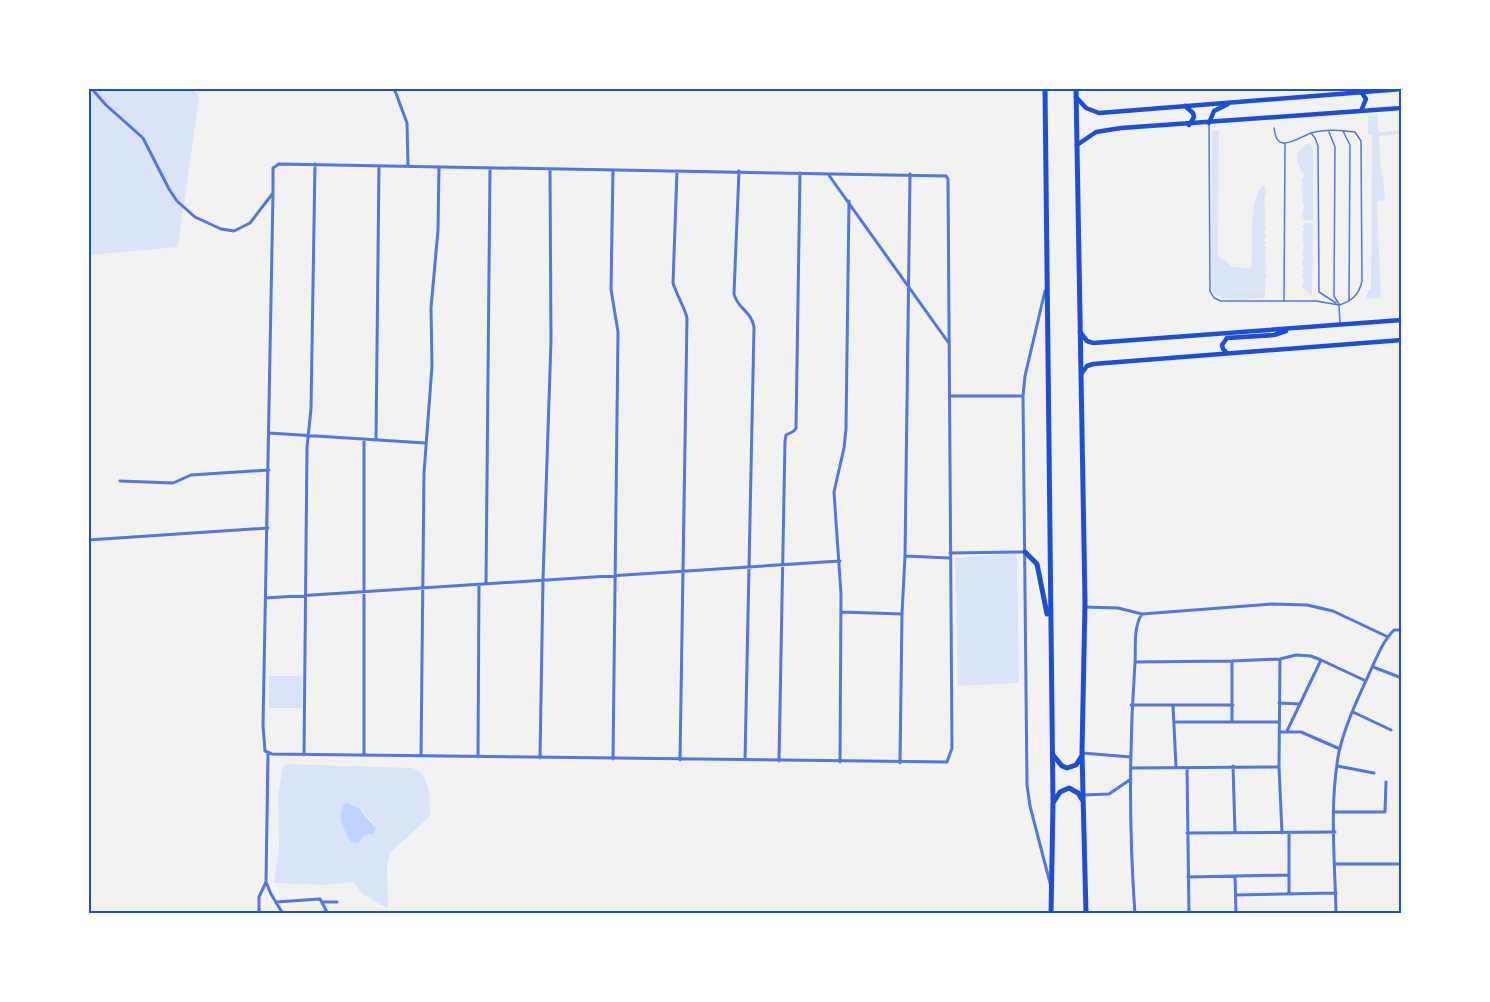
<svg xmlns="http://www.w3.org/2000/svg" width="1490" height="1002" font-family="Ubuntu,sans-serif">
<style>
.green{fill:#dbe4f7;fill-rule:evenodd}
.water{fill:#bfd3fe}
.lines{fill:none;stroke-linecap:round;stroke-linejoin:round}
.service{stroke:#5277de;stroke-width:1.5}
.minor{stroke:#5277de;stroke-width:3}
.secondary{stroke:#1d4ed8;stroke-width:4.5}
.motorway{stroke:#1d4ed8;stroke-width:5}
.neatline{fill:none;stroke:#1d4ed8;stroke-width:2}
</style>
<rect width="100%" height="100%" fill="#f2f2f2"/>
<path class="green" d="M89 89H193L199 97 178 247 89 255Z
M1377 115 1379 132 1401 130V134L1379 136 1381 175 1383 176 1385 200 1377 201 1381 298 1365 299 1368 291 1371 290 1372 135H1368V116Z
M1212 131H1219L1218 253 1220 259 1225 260 1232 267 1251 268C1254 244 1247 204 1263 185L1266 187 1264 189 1266 191 1264 201 1266 203 1264 205 1266 211 1264 213 1266 215 1264 217 1266 219 1264 221 1266 223 1264 225 1266 227 1264 233 1266 235 1264 241 1266 243 1264 245 1266 247 1265 257 1267 259 1265 261 1267 267 1265 273 1267 275 1265 281 1267 283 1265 285V298C1250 299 1221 304 1212 291Z
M1307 144H1311L1313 150V220H1305L1302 216 1304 206 1302 200 1303 198 1301 188 1303 182 1301 180 1305 176C1296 163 1292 153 1307 144Z
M1305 223H1313L1312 296 1302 287 1304 281 1302 275 1304 273 1302 271 1304 269 1302 263 1304 257 1302 255 1304 245 1302 239 1304 237 1302 235 1304 229 1302 227Z
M1017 553 1019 683 958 686 955 558Z
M269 676H303L302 708H269Z
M286 764 413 768 423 774 429 791 430 816 390 853 387 867 388 908 362 894 354 882 325 885 274 883 279 849 278 795 283 767ZM346 802C358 805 371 819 376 829L373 834 365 835 360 841Z"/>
<path class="water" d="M346 802 359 808C364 816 371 821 376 829L373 834 365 835 358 843 351 842C344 829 335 816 346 802Z"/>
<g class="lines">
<path class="service" d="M1209 123 1210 291 1214 298 1221 301H1316L1339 305
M1274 128C1275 134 1276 142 1283 143 1291 144 1303 136 1311 133 1325 129 1341 130 1355 132L1361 141 1362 281C1359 295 1352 301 1339 305L1340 323
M1343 131 1350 145 1349 301
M1329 132 1335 147 1334 296 1339 304
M1311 133 1315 138 1318 146 1319 292 1336 303
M1284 301 1285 144"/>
<path class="minor" d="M91 88 106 105 143 138 169 189 177 201 195 217 221 229 234 231 250 223 273 193
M394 88 407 123 408 166
M279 164 946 176 948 179 952 748 947 762 272 754 265 751 263 726 273 193V168Z
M613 170 611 289 618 332 613 759
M677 171 673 283C677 296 684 306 687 318L680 760
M739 171 734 294C738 310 751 310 754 327L745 760
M828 174 948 342
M1045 291 1025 376 1023 396 1027 785 1030 806 1050 883
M950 396H1023
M269 433 425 443
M376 440 379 166
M120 481 173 483 191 475 269 470
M88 540 268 528
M950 553 1025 552
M905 556 950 558
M486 584 490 168
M266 598 840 561
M1085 607 1118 608 1142 614 1273 604 1307 605 1333 611 1388 637
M841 612 902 614
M1280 659 1279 767 1282 833
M1232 661V722
M1135 662 1232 661 1280 659 1296 655 1311 656 1321 660 1366 681
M1373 667 1402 678
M1279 703 1300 704
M1131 705H1233
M1173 705 1176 767
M1353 712 1391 730
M1175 722H1279
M1287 731 1321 660
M1280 732H1301L1340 749
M268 753 266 882 271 894 283 914
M1082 753 1131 757
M304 755 307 447 311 409 315 164
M364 755V439
M421 756 424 473 432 366 431 308 438 230 439 167
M478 757 479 585
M540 758 543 580 551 341 550 170
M779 761 785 441 786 435 794 431 796 428 800 173
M840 762 841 594 834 492 844 448 846 429 849 201
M900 763 902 614 905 556 910 174
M1233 766 1235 832
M1337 766 1374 773
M1131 768 1279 767
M1187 768 1189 914
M1083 795 1109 794 1131 779
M1335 812H1385L1386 782
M1187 833 1335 832
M1336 864H1402
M1188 877 1289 875
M1235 877 1236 914
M1289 893V833
M1236 895 1336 893
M276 902 320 899 328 914
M323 902H337
M259 914V897L266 882
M1135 914C1129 830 1129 747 1135 663 1136 648 1133 627 1142 614
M1336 914C1335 861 1329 804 1339 752 1345 725 1358 698 1369 674 1376 659 1382 642 1394 630H1402"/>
<path class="secondary" d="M1076 97 1086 108 1099 113 1402 89
M1185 106 1193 113 1194 117 1189 125
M1361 111 1366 99 1362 93
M1209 123 1214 111 1228 104
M1077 145 1096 132 1121 128 1402 108
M1080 332 1087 341 1093 343 1402 320
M1227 353 1223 349 1222 345 1227 338 1274 335 1286 331
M1082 373 1087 366 1093 364 1402 340"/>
<path class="motorway" d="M1045 88 1053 803 1051 914
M1076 88 1085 602 1082 753 1086 914
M1025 552 1037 564 1047 614
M1053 755 1062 766 1067 768 1076 765 1081 757
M1053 803 1060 792 1069 788 1078 793 1083 801"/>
</g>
<rect width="1490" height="1002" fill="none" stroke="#ffffff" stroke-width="180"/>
<rect x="90" y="90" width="1310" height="822" class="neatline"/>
</svg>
